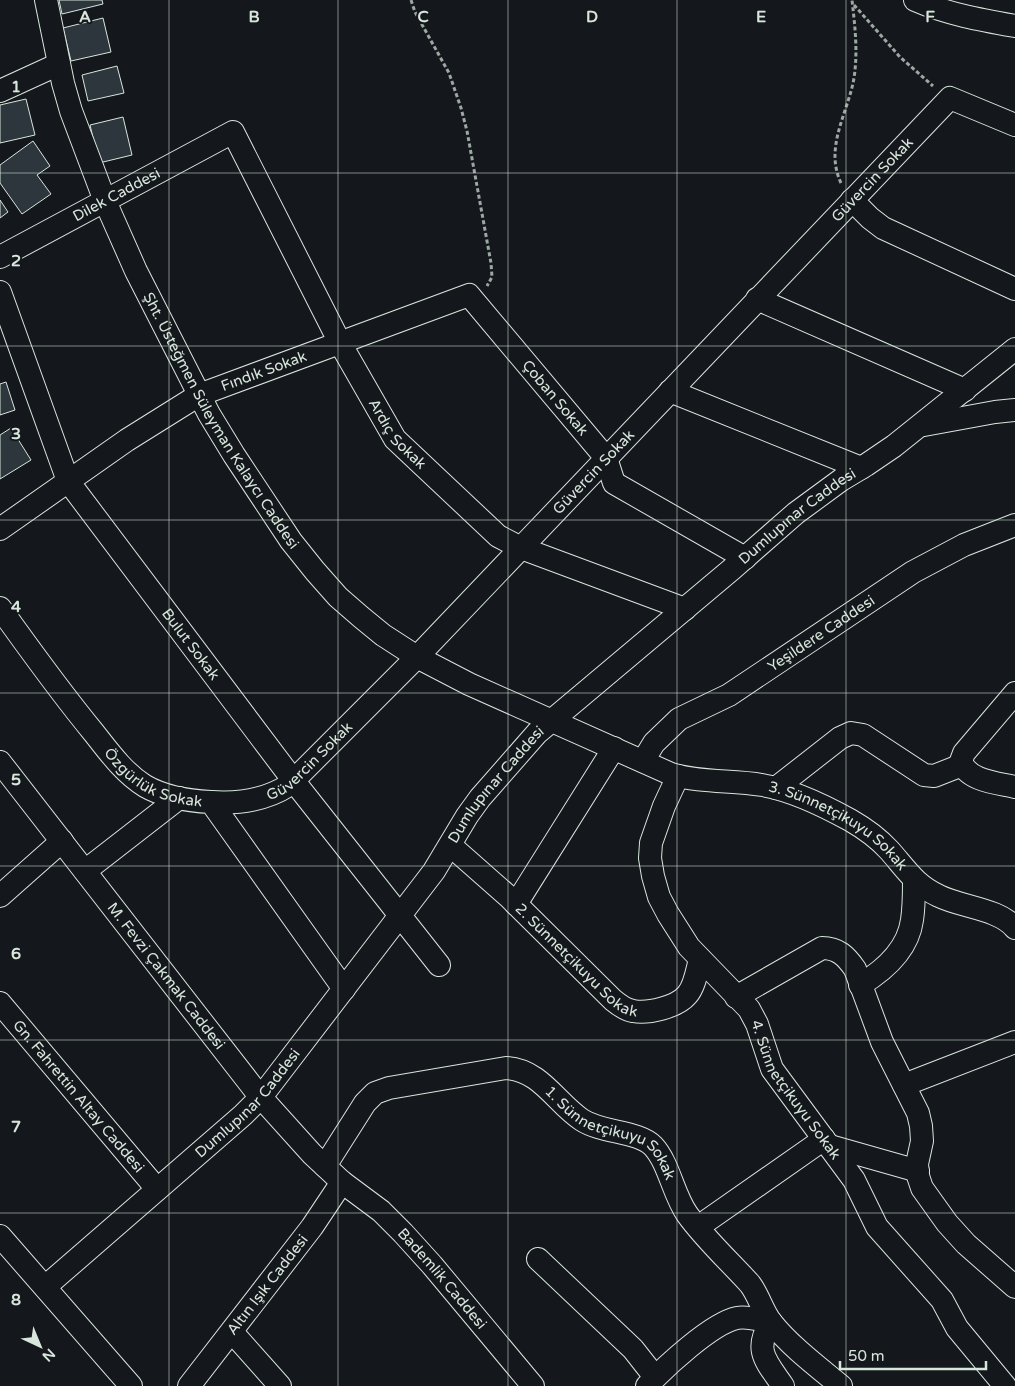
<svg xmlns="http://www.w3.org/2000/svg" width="1015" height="1386" font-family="'Varela Round',sans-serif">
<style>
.building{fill:#2c363c;stroke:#d8e6dc}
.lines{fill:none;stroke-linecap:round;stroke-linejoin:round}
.minor-casing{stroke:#d8e6dc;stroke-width:24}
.path{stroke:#9da8a2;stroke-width:3;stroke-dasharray:4 2.5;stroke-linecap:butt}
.minor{stroke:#14181c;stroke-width:22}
.grid{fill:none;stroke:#d8e6dc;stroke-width:1;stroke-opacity:0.55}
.labels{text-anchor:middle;stroke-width:4;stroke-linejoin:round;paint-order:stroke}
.street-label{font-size:15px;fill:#d8e6dc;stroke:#14181c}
.grid-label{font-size:16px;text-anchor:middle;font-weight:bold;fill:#d8e6dc;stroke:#14181c;stroke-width:4;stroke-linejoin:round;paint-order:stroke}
</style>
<rect width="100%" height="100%" fill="#14181c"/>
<path class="building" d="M59 0H102L103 4 62 14Z
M103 18 111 52 71 61 63 28Z
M117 66 124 93 88 101 82 75Z
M26 99 35 135 0 143V105Z
M123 117 132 155 99 163 90 125Z
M33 141 50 166 37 175 51 194 22 214 0 183V165Z
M0 200 8 212 0 218Z
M6 382 15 410 0 415V384Z
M11 428 31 460 0 479V435Z"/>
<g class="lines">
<defs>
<g id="minor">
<path id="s1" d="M46 0 63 83 71 111 105 201 136 271 209 414 234 455 291 541 315 571 338 597 361 617 383 635 417 657 469 684 671 774C701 783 731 780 762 785 792 790 823 805 850 820 864 828 878 838 889 850 906 869 915 885 939 896 961 907 1000 909 1015 928"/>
<path d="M915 0C947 14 981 20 1015 26"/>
<path d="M0 91 59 64"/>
<path d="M852 200 870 218 883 228 1015 289"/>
<path id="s2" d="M0 257 233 132 340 343 395 439 498 536 521 548 685 609"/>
<path id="s3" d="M0 292 68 481 293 780 439 965"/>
<path d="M757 299 965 390"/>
<path d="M670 391 861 468"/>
<path d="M924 425 995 412 1015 410"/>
<path id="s4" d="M0 529 127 440 199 395 469 295 606 458 614 483 745 558"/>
<path id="s5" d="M0 608C30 650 61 693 94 733 109 752 124 773 145 786 164 797 189 801 211 802L344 989"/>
<path d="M1015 693 964 753 961 761C967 781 998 783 1015 787"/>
<path id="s6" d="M643 761 654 743 679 719 729 695 913 572 964 545 1015 525"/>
<path id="s7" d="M0 762 258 1094 312 1154 342 1182 381 1211 403 1233 432 1265 533 1386"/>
<path id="s8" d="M678 776 664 806 651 843 650 858 653 876 659 897 668 914 689 947 749 1009 757 1024 772 1069 854 1180 877 1227 942 1300 957 1328 1005 1386"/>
<path d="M776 788 840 738 851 733 863 735 924 775 934 776 962 765"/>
<path id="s9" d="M211 802C239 804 266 800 289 785L417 657 950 98 1015 125"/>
<path id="s10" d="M450 845 509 897 613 1000C619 1005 626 1010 633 1011 648 1014 677 1007 687 995 695 986 697 970 700 959"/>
<path d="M85 871 179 798"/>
<path d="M0 896 62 841"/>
<path d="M516 904 614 748"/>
<path d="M860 985C885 970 908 950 912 920 914 907 914 894 914 881"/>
<path d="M736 997 822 948C838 948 846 956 855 969L882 1042 918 1113 921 1126 922 1141 917 1164 918 1176 922 1188 947 1223 966 1244 1015 1287"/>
<path id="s11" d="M0 1003 157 1189"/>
<path d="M904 1085 1015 1042"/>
<path d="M830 1146 918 1171"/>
<path id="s12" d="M325 1166 365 1103 375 1093 389 1088 506 1068C541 1070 556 1103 582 1120 602 1133 638 1131 653 1146 669 1163 673 1194 687 1214 704 1238 730 1262 750 1284 759 1296 762 1310 771 1322 790 1346 818 1367 841 1386"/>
<path d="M698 1227 824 1139"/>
<path d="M0 1236 131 1386"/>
<path d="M538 1259 633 1349 655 1377"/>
<path id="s13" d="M45 1287 243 1115 261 1097 434 871 467 816 480 798 537 733 732 569 796 513 841 480 866 465 894 446 1015 349"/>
<path d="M232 1332 280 1386"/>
<path id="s14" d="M189 1386 312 1227 342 1182"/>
<path d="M647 1386C665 1367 712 1323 737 1318 748 1316 760 1320 771 1322 753 1350 766 1361 783 1386"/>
</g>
</defs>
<use href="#minor" class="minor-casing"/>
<path class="path" d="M411 0 415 12 449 73 461 108 467 131 491 263 492 277 487 286
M854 5 900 57 933 86
M841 183C824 147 848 113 854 78 858 52 855 26 852 0"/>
<use href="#minor" class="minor"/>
</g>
<path class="grid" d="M169 0V1386M338 0V1386M508 0V1386M677 0V1386M846 0V1386M0 173H1015M0 346H1015M0 520H1015M0 693H1015M0 866H1015M0 1040H1015M0 1213H1015"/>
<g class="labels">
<g class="street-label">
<text dy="5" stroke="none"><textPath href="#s9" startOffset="922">Güvercin Sokak</textPath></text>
<text dy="5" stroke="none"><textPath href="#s2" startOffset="132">Dilek Caddesi</textPath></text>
<text dy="5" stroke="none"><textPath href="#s4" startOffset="309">Fındık Sokak</textPath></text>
<text dy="5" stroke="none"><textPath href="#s4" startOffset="662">Çoban Sokak</textPath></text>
<text dy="5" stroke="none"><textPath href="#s1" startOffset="459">Şht. Üsteğmen Süleyman Kalaycı Caddesi</textPath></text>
<text dy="5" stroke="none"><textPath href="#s2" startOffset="609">Ardıç Sokak</textPath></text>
<text dy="5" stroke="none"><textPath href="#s9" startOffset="518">Güvercin Sokak</textPath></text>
<text dy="5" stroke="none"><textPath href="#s13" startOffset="1084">Dumlupınar Caddesi</textPath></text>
<text dy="5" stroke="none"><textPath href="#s6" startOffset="222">Yeşildere Caddesi</textPath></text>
<text dy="5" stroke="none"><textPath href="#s3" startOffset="405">Bulut Sokak</textPath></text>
<text dy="5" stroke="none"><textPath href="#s9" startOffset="112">Güvercin Sokak</textPath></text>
<text dy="5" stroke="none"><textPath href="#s5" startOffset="234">Özgürlük Sokak</textPath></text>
<text dy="5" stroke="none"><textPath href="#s13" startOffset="679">Dumlupınar Caddesi</textPath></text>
<text dy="5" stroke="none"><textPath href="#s1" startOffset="1230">3. Sünnetçikuyu Sokak</textPath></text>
<text dy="5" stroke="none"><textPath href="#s10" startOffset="172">2. Sünnetçikuyu Sokak</textPath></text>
<text dy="5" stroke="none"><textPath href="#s7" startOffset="271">M. Fevzi Çakmak Caddesi</textPath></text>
<text dy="5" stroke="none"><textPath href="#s8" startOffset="366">4. Sünnetçikuyu Sokak</textPath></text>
<text dy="5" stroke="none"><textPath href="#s11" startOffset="122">Gn. Fahrettin Altay Caddesi</textPath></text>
<text dy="5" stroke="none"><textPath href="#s13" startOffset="274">Dumlupınar Caddesi</textPath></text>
<text dy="5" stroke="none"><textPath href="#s12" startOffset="350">1. Sünnetçikuyu Sokak</textPath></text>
<text dy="5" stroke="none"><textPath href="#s7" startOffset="682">Bademlik Caddesi</textPath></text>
<text dy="5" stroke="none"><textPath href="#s14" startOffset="128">Altın Işık Caddesi</textPath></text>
</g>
</g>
<g class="grid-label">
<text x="85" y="22">A</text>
<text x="254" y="22">B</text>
<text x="423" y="22">C</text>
<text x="592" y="22">D</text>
<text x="761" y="22">E</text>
<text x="930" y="22">F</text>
<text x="16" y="92">1</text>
<text x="16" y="266">2</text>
<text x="16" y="439">3</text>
<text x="16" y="612">4</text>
<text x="16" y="785">5</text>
<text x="16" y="959">6</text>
<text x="16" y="1132">7</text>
<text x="16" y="1305">8</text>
</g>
<g transform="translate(40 1346) rotate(136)" stroke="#14181c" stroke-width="4" paint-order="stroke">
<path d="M0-4L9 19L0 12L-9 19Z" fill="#d8e6dc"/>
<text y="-8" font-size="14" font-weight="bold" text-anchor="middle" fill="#d8e6dc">N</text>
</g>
<path d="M840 1361v8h146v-8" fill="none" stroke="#d8e6dc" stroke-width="2.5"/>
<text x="848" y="1361" font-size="15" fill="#d8e6dc" stroke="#14181c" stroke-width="4" paint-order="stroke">50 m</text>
</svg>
